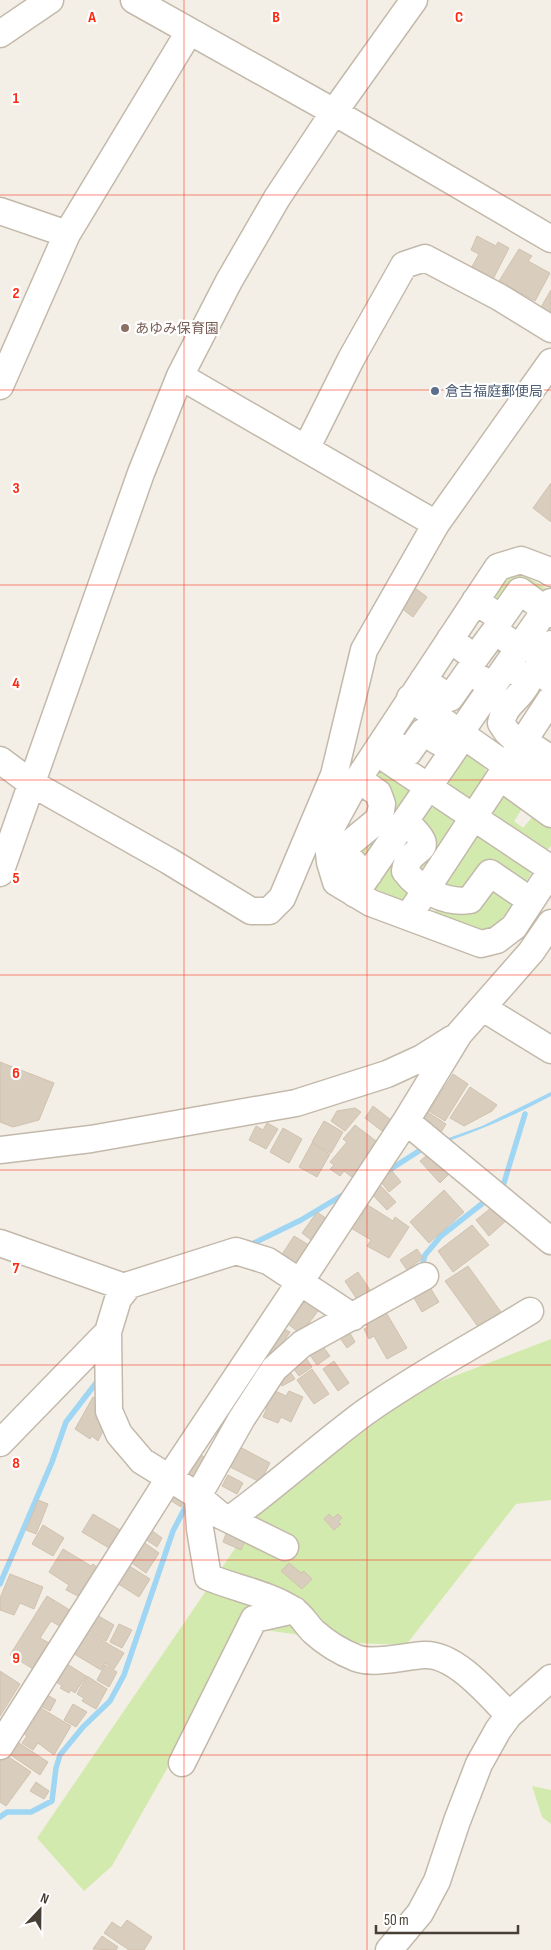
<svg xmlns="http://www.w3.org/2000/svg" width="551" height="1950" font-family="'Sofia Sans Condensed','Noto Sans JP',sans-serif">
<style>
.green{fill:#d2eaad}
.water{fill:#9fd6f4}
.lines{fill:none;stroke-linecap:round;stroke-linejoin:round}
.stream{stroke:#9fd6f4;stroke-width:5.5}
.building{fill:#d9cdbe;stroke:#d1c2ae}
.minor-casing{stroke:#c3b9ab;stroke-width:29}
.minor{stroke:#fff;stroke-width:26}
.grid{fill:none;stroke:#ff2912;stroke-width:1;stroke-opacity:0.55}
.education-dot{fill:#8d6e63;stroke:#fff;stroke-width:2}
.service-dot{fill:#5c6f8a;stroke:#fff;stroke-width:2}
.labels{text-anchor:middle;stroke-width:4.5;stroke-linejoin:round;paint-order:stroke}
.education-label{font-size:14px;fill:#785e54;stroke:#fff;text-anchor:start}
.service-label{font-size:14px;fill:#4e5e75;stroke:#fff;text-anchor:start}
.grid-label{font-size:16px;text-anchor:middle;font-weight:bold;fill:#ff2912;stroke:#fff;stroke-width:4.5;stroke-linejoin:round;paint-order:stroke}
</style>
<rect width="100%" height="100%" fill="#f4efe6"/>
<path class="green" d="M518 574 527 577 546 588 547 591 502 611 487 603 500 582Z
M461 750 484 762 486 773 469 799 439 786Z
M377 767 415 792 365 865 353 847 375 829 369 781Z
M497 789 524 806 514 821 523 828 534 815 551 823V846L545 852 488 812Z
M429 808C440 806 448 813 453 821L439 848 417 875 418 825Z
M412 834 413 905 366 885Z
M474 834 483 837 527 869 531 874 524 885 460 896 439 881Z
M490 881 518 899C507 912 498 928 481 932L434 913 438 903Z
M551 1339V1500L516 1504 406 1645 356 1643 258 1629 198 1714 112 1866 84 1891 37 1838 262 1509 418 1390Z
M532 1786 551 1790V1824L542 1817Z"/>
<path class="water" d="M551 1092V1096C517 1114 483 1129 446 1142V1139L482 1126Z"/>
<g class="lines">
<path class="stream" d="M383 1174 422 1149
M503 1186 525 1114
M250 1245 301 1220 346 1193
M421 1270 425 1255 441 1236 488 1199
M0 1584 52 1462 66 1422 96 1383
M0 1817 7 1812H31L52 1801 56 1768 60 1755 83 1727 110 1701 124 1675 173 1531 188 1502"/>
</g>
<path class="building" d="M477 236 496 246 498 242 509 248 490 285 468 274 479 254 471 250Z
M519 249 532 256 528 261 550 273 535 301 499 281Z
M551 290V322L537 314Z
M551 483V522L533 508Z
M415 588 427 597 413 617 401 608Z
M0 1062 54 1083 39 1120 13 1127 0 1122Z
M453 1074 468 1084 445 1121 429 1111Z
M470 1087 497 1105 492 1111 464 1126 450 1118Z
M373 1106 391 1120 382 1131 365 1118Z
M355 1108 361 1112 345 1131 331 1121 337 1111Z
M426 1111 446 1124 440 1134 422 1118Z
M324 1121 343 1132 331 1153 312 1142Z
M267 1123 278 1129 266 1149 249 1140 256 1126 263 1130Z
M355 1125 376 1141 371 1147 376 1150 352 1177 344 1171 340 1176 330 1169 334 1165 330 1162 347 1142 343 1139Z
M283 1128 302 1139 289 1163 270 1152Z
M312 1143 330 1154 317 1177 299 1167Z
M432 1151 452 1171 440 1183 420 1161Z
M392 1171 401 1182 389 1192 380 1181Z
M377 1182 396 1202 387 1210 368 1190Z
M444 1190 464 1212 429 1243 410 1222Z
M366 1204 393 1221 395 1217 409 1227 389 1258 367 1246 371 1240 351 1228Z
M496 1204 509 1218 489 1236 476 1220Z
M317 1212 330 1221 315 1243 302 1233Z
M472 1225 489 1245 453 1272 438 1251Z
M294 1236 312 1247 295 1273 277 1262Z
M417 1249 423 1258 407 1270 400 1260Z
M468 1266 501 1312 479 1328 445 1281Z
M358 1272 374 1296 360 1304 345 1281Z
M426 1281 439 1302 422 1312 410 1291Z
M310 1294 323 1304 301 1334 288 1324Z
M384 1309 407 1348 387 1359 374 1336 369 1339 364 1329 368 1327 363 1320Z
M279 1326 290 1332 267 1366 258 1359Z
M346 1326 355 1342 347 1348 336 1332Z
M318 1340 330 1356 317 1365 305 1348Z
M302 1352 312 1367 299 1376 288 1361Z
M334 1361 349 1383 338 1391 323 1369Z
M286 1366 295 1379 282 1386 274 1375Z
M312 1369 329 1394 314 1404 297 1380Z
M269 1388 286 1396 289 1391 303 1397 291 1422 281 1417 278 1423 263 1417 267 1408 261 1406Z
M93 1397 102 1402 95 1416 107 1423 98 1441 92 1436 90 1439 75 1429Z
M238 1446 270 1463 260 1482 228 1466Z
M199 1454 208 1459 194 1481 186 1476Z
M228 1475 243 1483 237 1494 222 1486Z
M174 1488 188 1497 181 1507 168 1499Z
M38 1500 48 1504 36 1534 26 1530Z
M93 1514 120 1530 109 1548 82 1532Z
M329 1514 333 1518 338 1514 342 1518 338 1522 341 1524 334 1530 324 1519Z
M43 1525 64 1538 53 1556 32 1544Z
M151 1530 162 1538 157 1547 145 1539Z
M227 1531 246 1539 241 1550 223 1542Z
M142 1541 159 1553 146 1573 129 1561Z
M63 1549 91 1566 93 1564 98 1568 80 1597 66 1590 69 1585 49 1572Z
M123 1562 150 1579 139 1597 112 1580Z
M289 1563 301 1573 304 1571 312 1579 302 1589 281 1571Z
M10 1574 43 1587 34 1609 20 1603 14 1615 0 1610V1598Z
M47 1596 73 1612 63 1628 51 1621 40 1638 51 1644 35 1670 10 1655Z
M95 1614 114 1625 106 1641 85 1629Z
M119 1624 132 1630 122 1648 110 1642Z
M84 1630 124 1653 114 1669 105 1663 101 1670 71 1652Z
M64 1662 86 1676 75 1693 71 1690 69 1693 60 1688 62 1686 52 1679Z
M105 1665 117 1672 109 1687 97 1680Z
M0 1671 20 1684 0 1716Z
M87 1676 107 1689 96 1709 82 1701 84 1698 77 1694Z
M42 1692 56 1700 50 1711 35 1703Z
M34 1704 71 1726 54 1755 38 1743 33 1750 22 1743 27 1736 20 1731 27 1721 32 1724 35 1719 28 1714Z
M73 1704 87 1712 76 1727 64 1720Z
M13 1739 48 1762 40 1775 5 1751Z
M0 1751 31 1772 6 1806 0 1802Z
M36 1782 49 1791 44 1799 30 1791Z
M127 1920 152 1937 144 1950H129L104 1933 112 1922 121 1928Z
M102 1936 118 1947 116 1950 93 1949Z"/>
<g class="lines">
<defs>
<path id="minor" d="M134 0 334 112 551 239
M0 34 50 0
M0 211 67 234
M180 376 436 524
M0 386 67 234 189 32
M306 449 351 359 404 265 425 258 499 297 551 329
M551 573 545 569 521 560 498 567 356 782 327 835 330 862 336 882 371 903 481 944 497 940 514 927 551 871
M475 601 501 618 520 591 551 614
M450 639 475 658 495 631 519 648
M551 644C537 658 533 667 551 681
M508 664 524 678 527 684C518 701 505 703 501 723L507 732 521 745
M423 680 450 698 469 671 493 687
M410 698 507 766
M460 733 551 602
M385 738 408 753 423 732 439 742
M524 741 551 759
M376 752 551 869
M512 758 551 785
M0 760 31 783 169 861 251 911H269L282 898 334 775 364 650 436 524 551 362
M500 777 551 814
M358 779 378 793 382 804 381 811 378 820 350 843 346 851C351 863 358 868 369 874
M405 821C443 856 409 842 405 871 419 890 447 904 470 900L490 873 531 901
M0 873 141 473 180 376 229 281 277 198 334 112 414 0
M355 894 464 735
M408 917 551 699
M483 1008 551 1050
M406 1121 551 1241
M0 1150 91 1139 296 1103 387 1074 422 1058 452 1039
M0 1243 127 1288
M425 1276 302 1344 274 1369 242 1418 198 1496 200 1529 208 1577C234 1588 269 1594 293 1610 302 1615 307 1626 314 1632 326 1643 341 1652 356 1658 373 1665 406 1656 424 1655 455 1653 489 1695 509 1715
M0 1443 108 1332
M230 1519C276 1486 318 1447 364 1413 417 1375 475 1345 530 1311
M285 1547 220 1515 195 1494 142 1461 119 1434 109 1411 108 1332 118 1299 129 1285 236 1251 268 1261 353 1317
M0 1746 170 1477 300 1282 406 1121 459 1034 531 952 551 923
M182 1763 254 1619 294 1610
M389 1950 420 1913 437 1881 457 1821 479 1764 498 1730 509 1715 551 1678"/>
</defs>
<use href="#minor" class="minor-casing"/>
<use href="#minor" class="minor"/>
</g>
<path class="grid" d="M184 0V1950M367 0V1950M0 195H551M0 390H551M0 585H551M0 780H551M0 975H551M0 1170H551M0 1365H551M0 1560H551M0 1755H551"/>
<circle class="education-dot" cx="125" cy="328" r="5"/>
<circle class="service-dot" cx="435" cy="391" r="5"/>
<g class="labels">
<g class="education-label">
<text x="135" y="333">あゆみ保育園</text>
</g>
<g class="service-label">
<text x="445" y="396">倉吉福庭郵便局</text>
</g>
</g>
<g class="grid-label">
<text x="92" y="22">A</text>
<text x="276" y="22">B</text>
<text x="459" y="22">C</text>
<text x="16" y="103">1</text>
<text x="16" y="298">2</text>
<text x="16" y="493">3</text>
<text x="16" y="688">4</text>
<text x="16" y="883">5</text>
<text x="16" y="1078">6</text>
<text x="16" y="1273">7</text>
<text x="16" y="1468">8</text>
<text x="16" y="1663">9</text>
</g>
<g transform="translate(40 1910) rotate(22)" stroke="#ffffff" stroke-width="4" paint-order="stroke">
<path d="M0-4L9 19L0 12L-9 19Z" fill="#473f35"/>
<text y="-8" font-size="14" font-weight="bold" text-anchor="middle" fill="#473f35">N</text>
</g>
<path d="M376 1925v8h142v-8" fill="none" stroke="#473f35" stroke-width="2.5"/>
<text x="384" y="1925" font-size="15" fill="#473f35" stroke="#ffffff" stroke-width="4" paint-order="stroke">50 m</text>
</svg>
